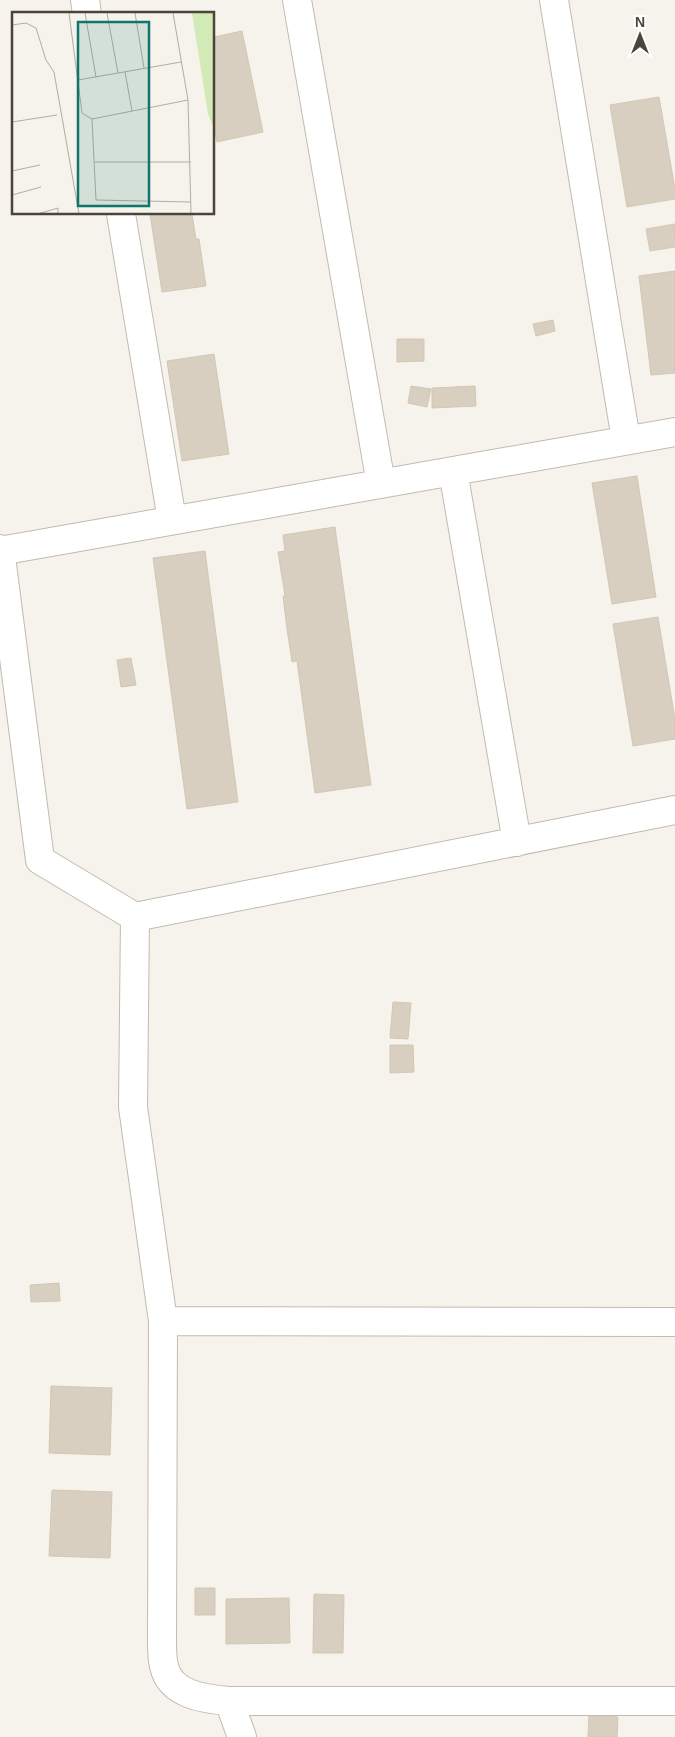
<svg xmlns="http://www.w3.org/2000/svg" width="675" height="1737" font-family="Helvetica,sans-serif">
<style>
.building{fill:#d8cfc1;stroke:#d3c7b4}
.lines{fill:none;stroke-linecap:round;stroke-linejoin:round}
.street-casing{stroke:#c2bbae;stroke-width:30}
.street{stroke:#fff;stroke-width:28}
.inset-road{fill:none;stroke:#b2ada4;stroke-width:1}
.view{fill:#0f766e;fill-opacity:0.15;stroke:#0f766e;stroke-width:2.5}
.inset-edge{fill:none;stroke:#4b4439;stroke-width:2.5}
</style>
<rect width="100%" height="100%" fill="#f6f3ec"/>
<path class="building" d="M242 31 263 132 217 142 214 128V37Z
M659 97 675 189V199L627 207 610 105Z
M150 214H192L196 239H199L206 286 162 292Z
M675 224V247L650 251 646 229Z
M675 271V373L651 375 639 276Z
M553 320 555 331 536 336 533 324Z
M397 339H424V361L397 362Z
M214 354 229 454 182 461 167 361Z
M411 386 431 389 427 407 408 403Z
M475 386 476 406 432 408V388Z
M637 476 656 597 612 604 592 483Z
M335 527 371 785 315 793 297 661 292 662 287 629 283 596H285L278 552 285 551 283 535Z
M205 551 238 802 187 809 153 558Z
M658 617 675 719V739L633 746 613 624Z
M131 658 136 685 121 687 117 660Z
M393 1002 411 1003 408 1039 390 1038Z
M390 1045H413L414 1072 390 1073Z
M59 1283 60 1301 31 1302 30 1285Z
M51 1386 112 1388 110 1455 49 1453Z
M52 1490 112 1492 110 1558 49 1556Z
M195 1588H215V1615H195Z
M314 1594 344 1595 343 1653H313Z
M289 1598 290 1643 226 1644V1599Z
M589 1715 618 1717 617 1737H588Z"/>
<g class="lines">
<defs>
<path id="street" d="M85 0 87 14
M297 0 381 484
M554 0 626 440
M121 214 172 520
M453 471 517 842
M0 549 40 860 135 917 675 810
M0 551 675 432
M135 917 133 1107 163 1321 162 1642C162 1650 162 1658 164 1666 170 1695 205 1699 229 1701H675
M163 1321 675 1322
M229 1701 242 1737"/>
</defs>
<use href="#street" class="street-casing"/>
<use href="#street" class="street"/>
</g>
<g transform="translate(12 12)">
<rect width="202" height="202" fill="#f6f3ec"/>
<path d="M180 1H202V116L196 102Z" fill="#d2eab5"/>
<path class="inset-road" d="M57 1 70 101 80 107 176 88M73 1 84 65M95 1 106 61M123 1 132 56M161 1 176 88 179 202M0 13 14 11 24 16 34 48 42 60 67 202M113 60 120 99M66 68 169 50M80 107 84 188 179 190M0 110 45 103M83 150H179M0 159 28 153M0 183 29 175M25 202 46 196V202"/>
<path class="view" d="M66 10H137V194H66Z"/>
<rect width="202" height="202" class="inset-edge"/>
</g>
<g transform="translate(640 35)" stroke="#ffffff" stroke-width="4" paint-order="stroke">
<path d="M0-4L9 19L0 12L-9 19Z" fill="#4b4439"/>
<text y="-8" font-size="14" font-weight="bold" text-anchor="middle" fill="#4b4439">N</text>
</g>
</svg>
